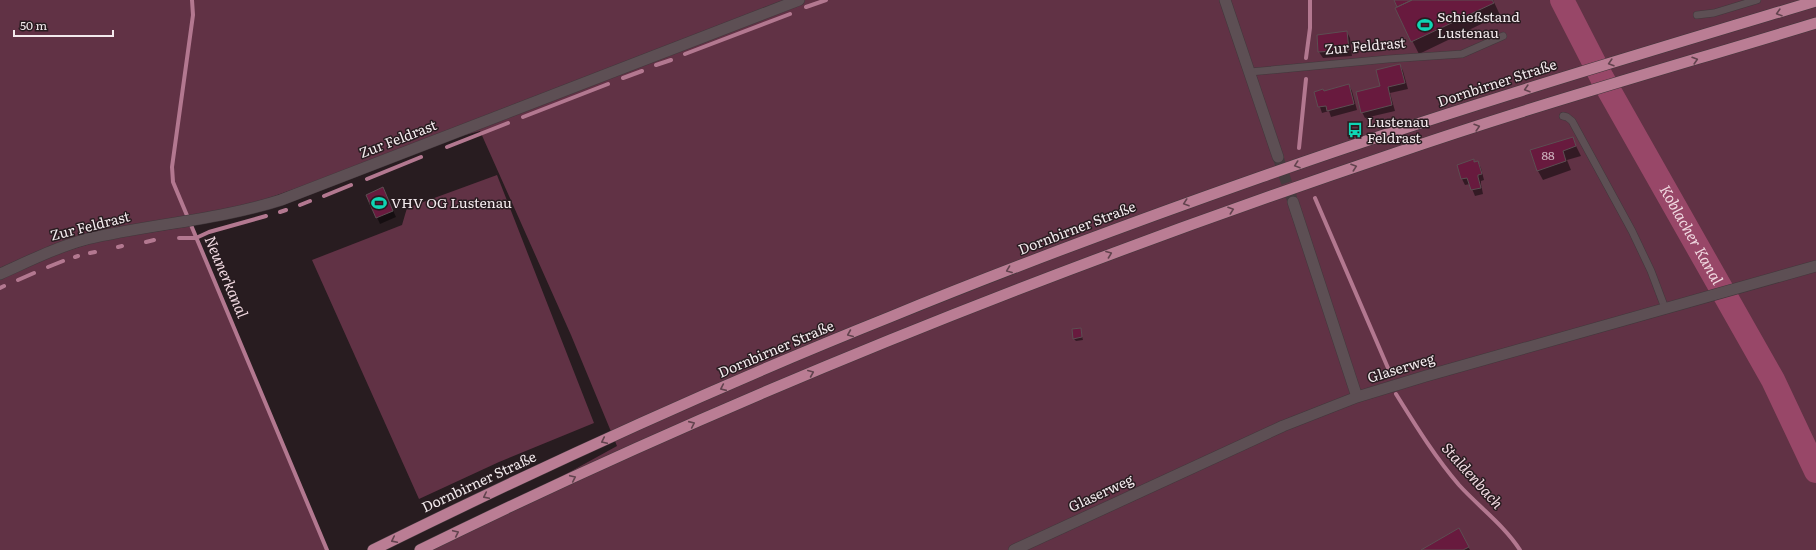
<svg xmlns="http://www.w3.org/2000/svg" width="1816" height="550" font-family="Literata,serif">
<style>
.green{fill:#613245}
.shadow{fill:#0007}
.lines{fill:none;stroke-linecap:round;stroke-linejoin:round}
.stream{stroke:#b37890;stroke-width:4}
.river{stroke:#984768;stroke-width:24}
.building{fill:#681a3e;stroke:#5c4e52}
.minor-tunnel{stroke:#463b3f;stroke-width:11;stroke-dasharray:11 5.5;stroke-linecap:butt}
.service-casing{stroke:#42383c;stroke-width:8}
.minor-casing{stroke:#42383c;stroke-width:12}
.primary-casing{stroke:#42383c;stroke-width:12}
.service{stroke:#5d4f54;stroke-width:7}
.minor{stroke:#5d4f54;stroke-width:11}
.primary{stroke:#ba7d94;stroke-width:11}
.oneway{stroke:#62434e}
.labels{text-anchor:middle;stroke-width:3;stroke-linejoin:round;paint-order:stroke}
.number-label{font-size:12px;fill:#d0b6c1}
.poi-label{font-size:14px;fill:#f3eaed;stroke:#281c20;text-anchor:start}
.street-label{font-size:14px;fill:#f3eaed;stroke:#281c20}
.water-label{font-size:15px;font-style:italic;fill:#f1d9e1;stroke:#281c20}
</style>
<rect width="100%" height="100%" fill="#281c20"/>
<path class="green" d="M0 0H1554L1604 99 1617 93 1572 0H1816V550H428L617 446 571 335 480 131 386 156 255 203 64 241 0 268Z
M497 175 594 423 499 462 419 499 312 260 402 225 407 208Z
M191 226 327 550H0V279L60 253 102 240Z"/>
<path class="shadow" d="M1395 0H1493L1500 15 1419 54 1396 9 1398 8Z
M1347 32 1350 38 1352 56 1323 58 1319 52 1318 36Z
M1400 65 1403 71 1408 89 1390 93 1395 111 1365 118 1362 112Z
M1349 85 1352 91 1357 110 1331 117 1329 111 1322 113 1315 92H1324Z
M1572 138 1581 156 1567 160 1571 170 1543 180 1538 171 1531 151Z
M1473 161 1475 163 1478 162 1481 168 1484 180 1481 181V184L1483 194 1475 196 1470 184 1465 185 1462 179 1458 166Z
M367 195H386L396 217 380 224Z
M1080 329 1083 340 1076 341 1074 339Z
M1458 530 1470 550H1423Z"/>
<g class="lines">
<path class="stream" d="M192 0 193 15 172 167 173 182 327 550
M806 7 826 0
M685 54 790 14
M1306 58 1310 28V0
M656 65 671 60
M623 78 642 71
M523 117 608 84
M447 147 508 123
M1299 148 1306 79
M367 179 421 157
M324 196 351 185
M1315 198 1391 375
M300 205 310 201
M280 212 286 210
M179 238H196L209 232 266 216
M146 242 154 240
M118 247 122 246
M90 253 95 252
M75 257 78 256
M48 267 63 261
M18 280 34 273
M0 288 4 286
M1396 394C1416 426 1435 457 1459 485 1479 507 1504 525 1520 550"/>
<path class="river" id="s1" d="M1562 0 1602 78 1773 380 1816 471"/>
</g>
<path class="building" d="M1394 0H1412L1397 7Z
M1412 0H1492L1494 3 1411 42 1395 8Z
M1347 31 1349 50 1318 52 1317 35Z
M1400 64 1405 83 1388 87 1392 105 1361 113 1356 92 1380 86 1376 70Z
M1349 84 1354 104 1327 111 1326 106 1318 107 1314 92 1323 89 1324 91Z
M1573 137 1576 146 1563 151 1566 161 1537 171 1530 150Z
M1474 159V162L1478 161 1482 174 1478 175V177L1481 188 1471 190 1467 178 1461 179 1457 165Z
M383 187 393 211 376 218 366 195Z
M1081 328 1082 337 1073 339 1072 329Z
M1459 528 1469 547 1463 550H1421Z"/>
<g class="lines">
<path class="minor-tunnel" d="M1278 157 1293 202"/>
<defs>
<path id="service" d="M1697 15 1714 13 1757 0
M1250 72 1388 59 1462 54 1503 36
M1563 116 1567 117 1572 121 1632 231 1651 271 1665 308"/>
<path id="minor" d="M1225 0 1278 157
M1293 202 1357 397
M0 274C29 261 57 247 87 239 152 224 218 220 281 200L799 0
M1014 550 1283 426 1357 397 1426 376 1816 266"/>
<path id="primary" d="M373 550C543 466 715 387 890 317 1012 267 1136 221 1261 177 1444 112 1630 57 1816 1
M420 550C735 395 1061 266 1393 154 1532 106 1675 66 1816 23"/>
</defs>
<use href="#service" class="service-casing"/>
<use href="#minor" class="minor-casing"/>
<use href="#primary" class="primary-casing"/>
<use href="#service" class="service"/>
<use href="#minor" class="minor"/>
<use href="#primary" class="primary"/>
</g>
<defs><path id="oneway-chevron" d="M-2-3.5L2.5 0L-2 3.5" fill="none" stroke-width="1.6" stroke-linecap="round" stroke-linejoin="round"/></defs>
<g class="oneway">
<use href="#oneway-chevron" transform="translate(1779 13) rotate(163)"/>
<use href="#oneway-chevron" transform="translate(1695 60) rotate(-17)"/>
<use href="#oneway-chevron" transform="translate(1611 63) rotate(163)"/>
<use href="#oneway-chevron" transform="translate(1527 89) rotate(163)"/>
<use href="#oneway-chevron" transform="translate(1477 127) rotate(-17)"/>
<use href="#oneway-chevron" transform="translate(1297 165) rotate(161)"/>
<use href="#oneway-chevron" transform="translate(1354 167) rotate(-19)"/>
<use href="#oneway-chevron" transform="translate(1186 203) rotate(161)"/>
<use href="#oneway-chevron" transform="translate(1231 210) rotate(-19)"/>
<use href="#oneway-chevron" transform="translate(1109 254) rotate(-21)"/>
<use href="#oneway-chevron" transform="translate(1009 270) rotate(159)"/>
<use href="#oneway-chevron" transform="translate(850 334) rotate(157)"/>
<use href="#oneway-chevron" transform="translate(811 373) rotate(-23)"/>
<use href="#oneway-chevron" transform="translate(723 388) rotate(156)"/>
<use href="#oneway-chevron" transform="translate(692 424) rotate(-24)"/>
<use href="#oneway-chevron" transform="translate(604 441) rotate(155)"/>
<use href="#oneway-chevron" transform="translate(573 478) rotate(-25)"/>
<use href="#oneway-chevron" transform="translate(486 496) rotate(154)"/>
<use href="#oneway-chevron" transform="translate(456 533) rotate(-25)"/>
<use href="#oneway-chevron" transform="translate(394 540) rotate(154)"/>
</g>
<defs>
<symbol id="stadium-bare" viewBox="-9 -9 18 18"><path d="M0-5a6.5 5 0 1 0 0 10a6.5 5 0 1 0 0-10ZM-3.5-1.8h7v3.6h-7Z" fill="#0fd5b4" stroke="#281c20" stroke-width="2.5" paint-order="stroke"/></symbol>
<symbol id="bus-bare" viewBox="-9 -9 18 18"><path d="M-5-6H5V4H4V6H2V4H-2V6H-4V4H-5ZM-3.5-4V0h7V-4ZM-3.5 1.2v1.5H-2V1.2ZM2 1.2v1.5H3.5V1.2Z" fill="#0fd5b4" stroke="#281c20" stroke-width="2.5" paint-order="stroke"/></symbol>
</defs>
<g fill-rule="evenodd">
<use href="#stadium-bare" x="1414" y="14" width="22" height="22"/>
<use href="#bus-bare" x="1344" y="119" width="22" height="22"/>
<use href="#stadium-bare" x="368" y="192" width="22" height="22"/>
</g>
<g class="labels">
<g class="number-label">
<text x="1548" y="160">88</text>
</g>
<g class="poi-label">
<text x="1437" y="22">Schießstand<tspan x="1437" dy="16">Lustenau</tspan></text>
<text x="1367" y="127">Lustenau<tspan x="1367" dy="16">Feldrast</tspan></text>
<text x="391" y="208">VHV OG Lustenau</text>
</g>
<g class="street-label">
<text transform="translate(1365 46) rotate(-5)" y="5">Zur Feldrast</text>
<text transform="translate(1497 83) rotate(-18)" y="5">Dornbirner Straße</text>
<text transform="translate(398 139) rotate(-21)" y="5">Zur Feldrast</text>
<text transform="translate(90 226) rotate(-14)" y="5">Zur Feldrast</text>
<text transform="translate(1077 228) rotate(-21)" y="5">Dornbirner Straße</text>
<text transform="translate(776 349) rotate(-23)" y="5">Dornbirner Straße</text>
<text transform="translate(1401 368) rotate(-17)" y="5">Glaserweg</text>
<text transform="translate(479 482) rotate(-25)" y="5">Dornbirner Straße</text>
<text transform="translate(1101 493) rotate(-25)" y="5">Glaserweg</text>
</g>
<g class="water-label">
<text dy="5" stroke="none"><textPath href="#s1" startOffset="268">Koblacher Kanal</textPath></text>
<text transform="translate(226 277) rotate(67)" y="5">Neunerkanal</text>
<text transform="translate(1472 476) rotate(48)" y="5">Staldenbach</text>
</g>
</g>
<path d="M14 30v6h99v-6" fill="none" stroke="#f3eaed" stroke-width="2"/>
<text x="20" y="30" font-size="12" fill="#f3eaed" stroke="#281c20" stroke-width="3" paint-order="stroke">50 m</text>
</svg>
